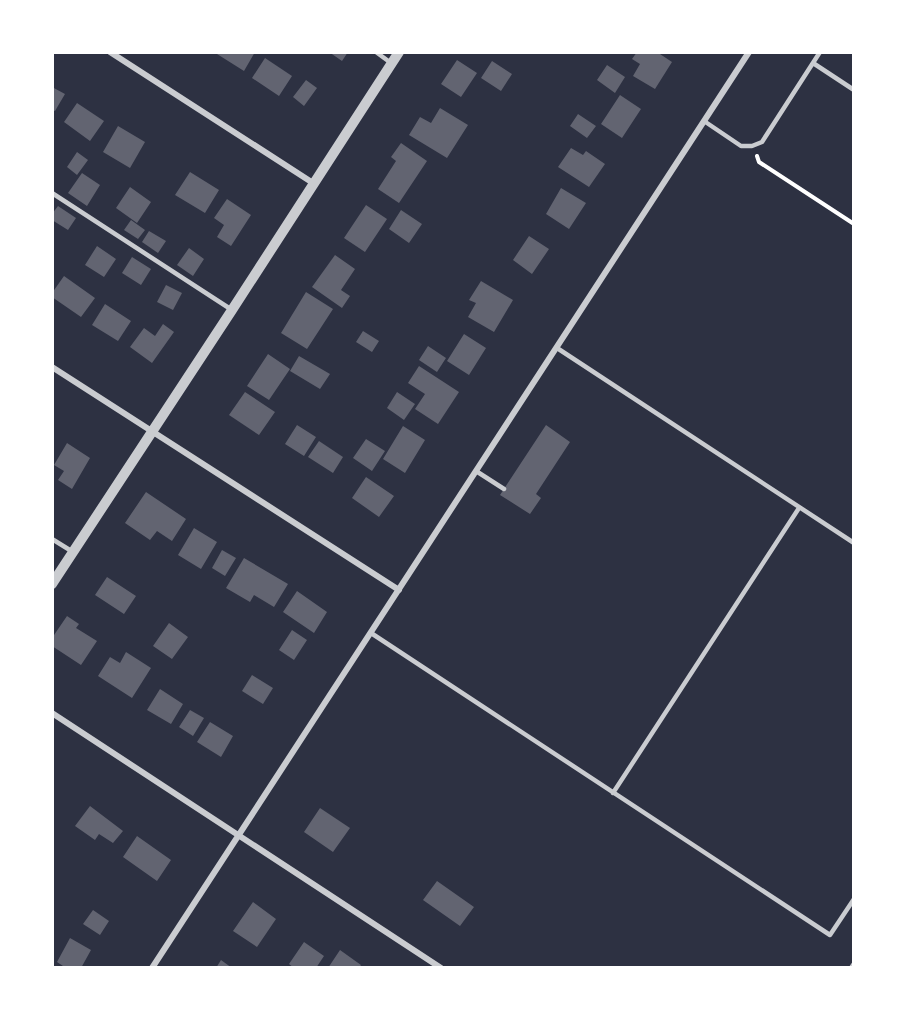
<svg xmlns="http://www.w3.org/2000/svg" width="906" height="1020" font-family="Commissioner,sans-serif">
<style>
.building{fill:#626471}
.lines{fill:none;stroke-linecap:round;stroke-linejoin:round}
.path{stroke:#fff;stroke-width:4}
.service{stroke:#caccd0;stroke-width:4.5}
.minor{stroke:#caccd0;stroke-width:6}
.tertiary{stroke:#caccd0;stroke-width:10}
</style>
<rect width="100%" height="100%" fill="#2d3142"/>
<path class="building" d="M218 52H255L244 71 217 54Z
M329 52H348L342 61Z
M637 52H657L672 62 655 89 633 76 640 64 632 59Z
M265 58 292 76 279 96 252 78Z
M457 60 477 73 461 97 441 84Z
M492 61 512 74 501 91 481 78Z
M607 65 625 77 615 93 597 80Z
M306 80 317 88 304 106 293 97Z
M52 87 65 94 55 111 52 110Z
M620 95 641 109 622 138 601 124Z
M77 103 104 121 90 141 64 122Z
M440 108 468 125 447 158 409 135 420 117 431 123Z
M578 114 596 126 587 138 570 126Z
M118 126 145 142 130 168 103 152Z
M401 143 427 161 399 203 378 189 396 161 391 157Z
M571 148 583 155 586 151 605 164 589 187 558 167Z
M77 152 88 160 77 175 67 167Z
M190 172 219 190 205 213 175 195Z
M82 173 100 185 87 206 68 193Z
M130 187 151 202 137 223 116 208Z
M561 188 586 203 569 229 546 214Z
M227 199 251 215 231 246 217 237 224 225 214 218Z
M366 205 387 219 365 252 344 238Z
M58 206 76 218 68 230 52 220V214Z
M401 210 422 224 409 243 389 229Z
M131 220 145 230 138 239 124 230Z
M149 231 166 241 158 253 142 242Z
M529 236 549 249 532 274 513 260Z
M97 246 116 259 104 277 85 265Z
M189 248 204 259 193 276 177 265Z
M335 255 355 269 341 290 350 296 342 308 312 287Z
M132 257 151 269 141 285 122 273Z
M64 276 95 298 81 317 52 297V293Z
M481 281 513 300 494 332 468 317 476 303 469 300Z
M166 285 182 293 173 310 157 302Z
M306 292 333 309 307 349 281 333Z
M105 304 131 321 118 341 92 325Z
M163 324 174 332 152 363 130 347 144 328 155 336Z
M363 331 379 341 372 352 356 342Z
M464 334 486 348 469 375 447 361Z
M428 346 446 358 437 372 419 360Z
M268 354 290 369 269 400 247 386Z
M299 356 330 374 320 389 290 371Z
M419 366 459 392 438 424 415 409 425 394 408 383Z
M245 392 275 412 259 435 229 415Z
M397 392 415 404 404 420 387 408Z
M297 425 316 437 304 456 285 444Z
M546 425 570 442 536 494 541 498 530 514 500 495Z
M403 426 425 440 405 473 383 459Z
M366 439 385 451 372 471 353 458Z
M319 441 343 457 333 473 308 457Z
M67 443 90 458 72 489 58 480 64 471 54 465Z
M366 477 394 496 379 517 352 498Z
M146 492 186 519 172 541 157 531 150 540 125 523Z
M194 528 217 542 201 569 178 555Z
M222 550 236 558 225 576 212 568Z
M244 558 288 584 274 607 254 595 250 602 226 588Z
M107 577 136 596 124 614 95 595Z
M297 591 327 612 314 633 283 612Z
M67 616 79 624 76 628 97 641 81 665 52 646V638Z
M169 623 188 637 172 659 153 646Z
M292 630 307 640 294 660 279 650Z
M126 652 151 668 132 698 98 676 110 657 120 663Z
M252 675 273 688 263 704 242 691Z
M160 689 183 704 171 724 147 710Z
M190 710 204 718 193 736 179 727Z
M210 722 233 736 221 757 197 742Z
M90 806 123 831 113 843 99 834 95 840 75 826Z
M320 808 350 828 333 852 304 832Z
M137 836 171 860 157 881 123 857Z
M437 881 474 907 460 926 423 900Z
M253 902 276 919 257 947 233 931Z
M93 910 109 921 100 935 83 924Z
M70 938 91 950 81 968H66L57 962Z
M304 942 324 956 316 968H294L289 964Z
M340 950 361 965 359 968H328Z
M221 960 232 968H216Z"/>
<g class="lines">
<path class="path" d="M757 156 759 162 854 224"/>
<path class="service" d="M376 52 391 63
M813 63 854 90
M704 121 741 146H752L762 142 820 52
M52 193 232 310
M557 348 854 543
M476 471 504 489
M52 539 73 552
M371 633 830 935 854 899
M613 793 799 508"/>
<path class="minor" d="M110 52 313 183
M52 367 399 590
M52 713 441 968
M152 968 749 52
M852 968 854 965"/>
<path class="tertiary" d="M52 584 232 310 399 52"/>
</g>
<rect width="906" height="1020" fill="none" stroke="#ffffff" stroke-width="108"/>
</svg>
